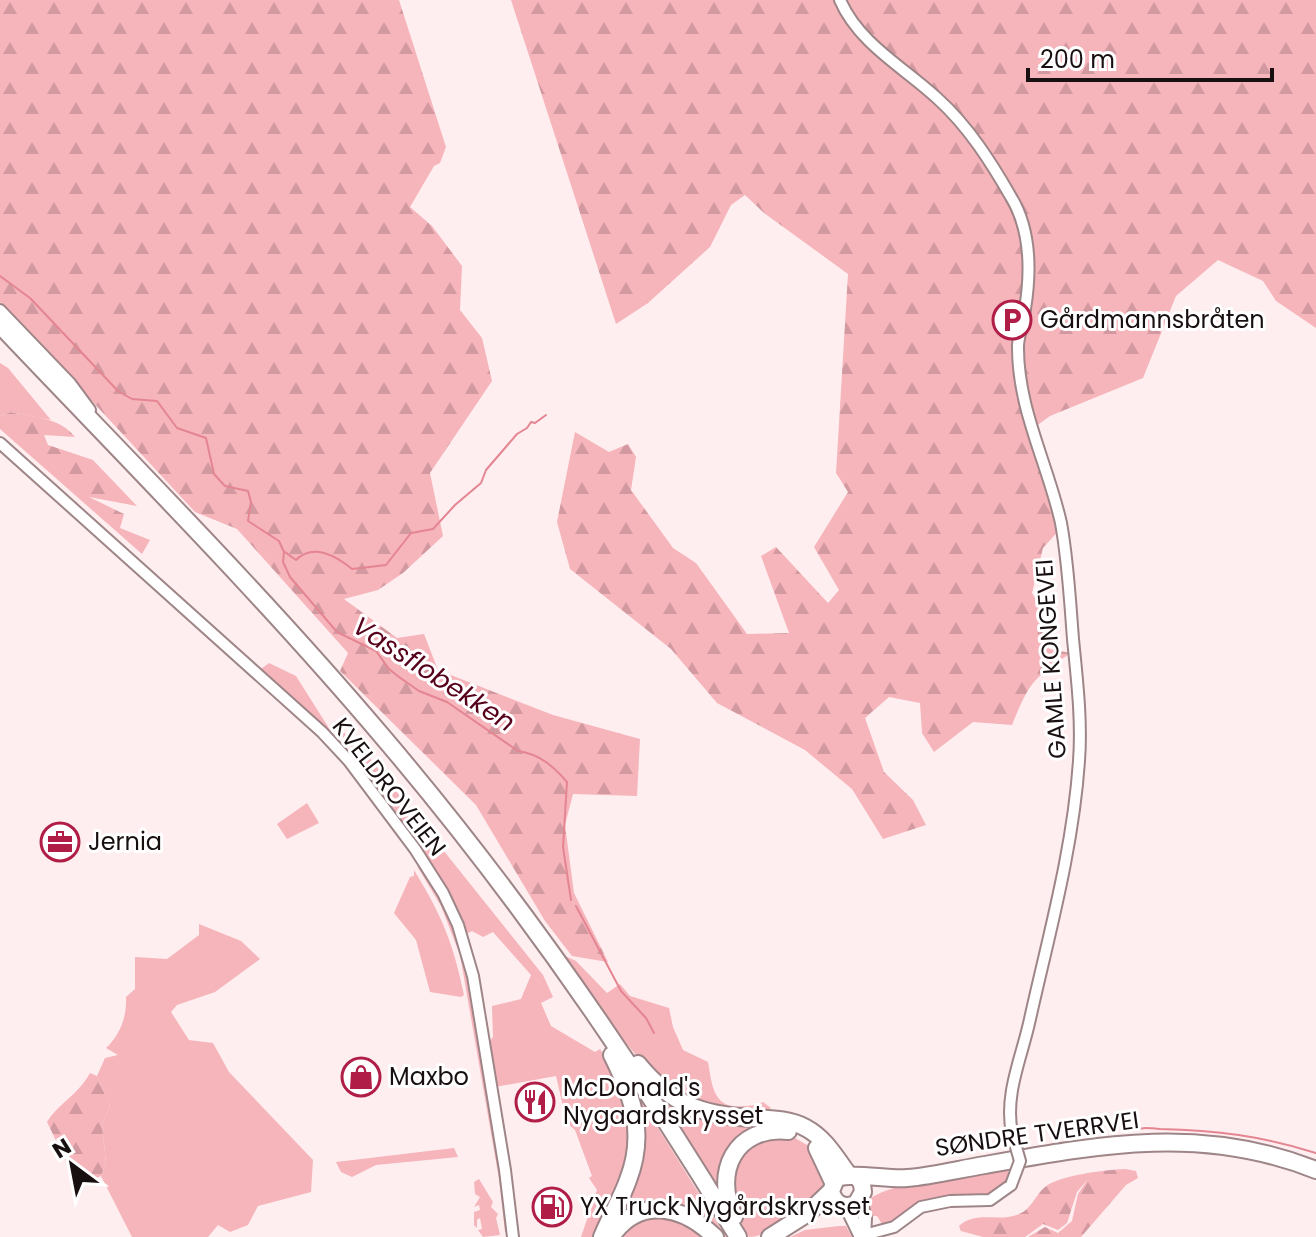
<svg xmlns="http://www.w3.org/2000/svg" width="1316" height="1237" font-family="Poppins,sans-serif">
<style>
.grass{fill:#f6b4bb}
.forest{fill:url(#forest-firs)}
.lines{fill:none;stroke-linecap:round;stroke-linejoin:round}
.stream{stroke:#e48592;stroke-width:2}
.minor-casing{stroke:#9e8587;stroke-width:14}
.tertiary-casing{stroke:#9e8587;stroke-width:16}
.primary-casing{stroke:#9e8587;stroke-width:20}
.trunk-casing{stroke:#9e8587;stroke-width:20}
.minor{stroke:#fff;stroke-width:10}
.tertiary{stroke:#fff;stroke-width:12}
.primary{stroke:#fff;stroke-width:16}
.trunk{stroke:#fff;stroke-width:16}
.minor-bridge-casing{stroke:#9e8587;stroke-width:14;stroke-linecap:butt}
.minor-bridge{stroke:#fff;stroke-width:10}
.labels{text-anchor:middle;stroke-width:6;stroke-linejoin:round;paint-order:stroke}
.poi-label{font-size:24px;fill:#180f10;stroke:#fff;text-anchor:start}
.street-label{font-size:24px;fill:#180f10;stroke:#fff}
.water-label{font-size:26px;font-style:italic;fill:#56001b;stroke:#fff}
</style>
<defs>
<pattern id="forest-firs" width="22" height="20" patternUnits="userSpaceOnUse" patternTransform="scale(2)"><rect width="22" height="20" fill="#f6b4bb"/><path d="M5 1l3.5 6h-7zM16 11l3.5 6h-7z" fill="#d29aa0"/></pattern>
</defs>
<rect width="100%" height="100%" fill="#ffeeef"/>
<path class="grass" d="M0 363 8 368 51 420 11 412 0 416Z
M269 663 296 676 332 733 356 758 395 810 364 761 338 731 352 736 543 975 553 997 541 1003 551 1026 595 1052 600 1049 617 1075 630 1110V1159L596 1237H581L597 1190 589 1178 592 1176 575 1130 562 1119 563 1106 556 1076 495 1087 489 1042 493 1037 492 1006 521 999 531 975 493 932 483 937 472 931 466 934 448 892 367 776 322 724 261 669Z
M307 803 319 823 287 839 277 824Z
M417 866C471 901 500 1162 507 1231L505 1232 499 1179 460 955 441 906Z
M414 870C442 916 453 942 464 995L461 997 430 992 416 940 394 913 410 877 414 876Z
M199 924 241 941 260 959 215 992 177 1005 171 1012 189 1040 213 1043 229 1072 313 1160 311 1192 258 1206 248 1225 230 1232 218 1225 208 1237H132L101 1176 106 1163 102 1125 110 1106 97 1076 105 1058 118 1055 106 1048C120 1035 127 1017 126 997L135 989V957L167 959 199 935Z
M565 956 576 961 607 993 620 984 630 996 669 1008 673 1027 683 1050 708 1062C712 1085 713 1110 744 1106 751 1106 757 1105 763 1102L771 1108 760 1114 691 1102 651 1073 620 1036Z
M654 1088 769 1121 743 1136 726 1205Z
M638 1096 726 1237H719L683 1210 613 1227 622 1201Z
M790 1135 812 1148 826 1179C818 1200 772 1237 749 1237 732 1210 718 1162 753 1142 762 1136 779 1137 790 1135Z
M454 1148 458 1157 376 1165 352 1177 341 1172 336 1162Z
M1007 1167 1010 1179C994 1206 959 1194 934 1198 915 1202 899 1217 884 1227L877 1216H869L866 1202C887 1181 975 1173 1007 1167Z
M479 1179 493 1202 491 1207 498 1214 496 1218 500 1235 483 1237 478 1230 482 1229 480 1218 477 1220V1228L474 1225V1212L480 1210 479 1205 474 1207 480 1197 475 1194 474 1182Z
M661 1212 709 1237H615L622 1229Z
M839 1226H846L852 1237H790L805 1230Z"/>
<path class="forest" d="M0 0H399L446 147 440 163 434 166 410 207 432 226 462 266 460 310 482 338 492 381 430 473 443 536 403 573 378 590 344 599 397 638 424 634 438 670 553 715 640 739 637 796 573 794 565 825 574 893 608 962 572 956 545 921 476 805 340 671 348 653 237 529 195 512 0 302Z
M511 0H1316V328L1276 301 1263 281 1218 260 1176 296 1143 378 1050 416 1028 432 1062 527 1043 548 1032 593 1044 613 1049 649 1071 653C1033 678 1029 683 1012 725L973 722 934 752 922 733 920 703 889 697 865 718 884 772 913 800 926 825 883 839 852 789 805 750 717 703 671 649 570 569 557 522 575 432 609 452 628 444 636 457 631 490 673 548 696 563 747 634 789 633 761 556 776 547 828 603 839 590 814 547 848 492 836 473 848 274 764 213 745 195 731 205 710 247 648 303 616 324Z
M11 412C33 417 61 418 75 437L44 435 48 445 93 460 137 506 89 497 124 514 120 528 150 540 142 554 0 429V416Z
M90 1073 97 1076 110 1106 102 1125 106 1163 101 1176 88 1182H76L47 1122C59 1103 79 1094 90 1073Z
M1125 1169 1136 1171 1138 1178 1126 1185 1081 1237H1028L1045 1227 1058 1233 1072 1221 1078 1194 1088 1179 1077 1192 1067 1223 1058 1230 1043 1224 1025 1237H983L961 1231 959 1226C977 1210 999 1223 1019 1214 1032 1209 1035 1195 1045 1187 1060 1175 1105 1170 1125 1169Z"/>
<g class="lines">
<path class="stream" d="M0 276 30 298 118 391 132 399 157 401 177 428 206 438 214 474 225 486 248 491 251 502 248 521 279 541 284 552 283 562 290 577 337 632 376 651 389 669 399 677 419 691 447 702 518 751C540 754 554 767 567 782L563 847 571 900
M285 552 296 560C313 543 336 556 352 569L386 565 411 533 433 529 455 505 481 483 486 470 517 434 527 428 531 422 535 423 546 415
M576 906 621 991 646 1018 654 1033
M1129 1131C1139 1127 1149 1128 1160 1129 1216 1130 1262 1136 1316 1153"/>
<defs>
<path id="minor" d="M840 0C859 44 905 68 938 99 968 126 991 162 1011 197 1031 230 1031 272 1025 309 1024 321 1019 333 1018 345 1017 408 1048 464 1061 523 1068 561 1070 601 1073 639 1077 680 1082 720 1079 761 1073 849 1049 934 1030 1019 1022 1057 1004 1094 1012 1133
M0 310 70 383 90 410
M0 443 322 732 349 761 415 849 443 893 458 925 473 976 505 1170 513 1237
M860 1236 894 1227 921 1207 950 1201 990 1200 1011 1185"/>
<path id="tertiary" d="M860 1200 865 1218 864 1237
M846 1206 861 1237"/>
<path id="primary" d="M831 1191C834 1204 844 1209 856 1204L863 1192 862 1184 857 1176
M770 1237 808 1213 831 1191 836 1179C848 1171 888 1180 907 1178 933 1176 960 1169 985 1165 1101 1144 1203 1125 1316 1170"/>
<path id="trunk" d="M0 325C128 460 261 593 382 736 515 892 632 1061 738 1237
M638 1064C671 1104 700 1115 752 1118 770 1119 790 1119 806 1128 825 1138 836 1158 848 1174
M817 1148 833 1182
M734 1217C713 1172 735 1126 788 1131
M602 1237C610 1217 621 1200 628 1180 646 1134 633 1097 612 1055
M611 1237C639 1195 683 1206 715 1237"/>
</defs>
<use href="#minor" class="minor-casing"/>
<use href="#tertiary" class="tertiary-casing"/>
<use href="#primary" class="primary-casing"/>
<use href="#trunk" class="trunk-casing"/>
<use href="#minor" class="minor"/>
<use href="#tertiary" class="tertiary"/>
<use href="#primary" class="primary"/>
<use href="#trunk" class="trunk"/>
<defs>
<path id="minor-bridge" d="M1011 1185 1020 1161 1012 1133"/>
</defs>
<use href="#minor-bridge" class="minor-bridge-casing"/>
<use href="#minor-bridge" class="minor-bridge"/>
</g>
<defs>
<symbol id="parking-ring" viewBox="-11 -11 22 22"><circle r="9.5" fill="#fff" stroke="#b01e47" stroke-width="1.5"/><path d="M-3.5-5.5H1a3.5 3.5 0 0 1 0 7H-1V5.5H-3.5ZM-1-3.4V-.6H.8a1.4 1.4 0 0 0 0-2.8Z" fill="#b01e47"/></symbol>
<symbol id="office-ring" viewBox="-11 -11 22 22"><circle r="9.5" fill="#fff" stroke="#b01e47" stroke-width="1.5"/><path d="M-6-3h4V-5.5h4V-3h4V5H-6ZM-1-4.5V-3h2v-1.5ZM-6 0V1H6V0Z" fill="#b01e47"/></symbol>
<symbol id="shop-ring" viewBox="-11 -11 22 22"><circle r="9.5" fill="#fff" stroke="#b01e47" stroke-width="1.5"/><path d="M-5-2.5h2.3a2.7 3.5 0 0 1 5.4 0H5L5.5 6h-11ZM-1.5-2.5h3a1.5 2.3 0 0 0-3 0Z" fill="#b01e47"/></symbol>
<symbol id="restaurant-ring" viewBox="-11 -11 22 22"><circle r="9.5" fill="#fff" stroke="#b01e47" stroke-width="1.5"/><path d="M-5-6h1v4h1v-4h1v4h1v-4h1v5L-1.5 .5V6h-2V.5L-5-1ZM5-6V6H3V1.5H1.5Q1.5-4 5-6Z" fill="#b01e47"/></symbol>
<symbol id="fuel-ring" viewBox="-11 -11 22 22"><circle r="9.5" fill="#fff" stroke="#b01e47" stroke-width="1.5"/><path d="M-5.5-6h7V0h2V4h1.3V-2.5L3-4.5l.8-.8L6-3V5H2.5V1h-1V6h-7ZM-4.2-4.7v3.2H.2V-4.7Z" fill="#b01e47"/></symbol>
</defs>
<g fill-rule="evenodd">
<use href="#parking-ring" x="990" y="298" width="44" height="44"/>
<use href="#office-ring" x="38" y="820" width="44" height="44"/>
<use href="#shop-ring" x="339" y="1055" width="44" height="44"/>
<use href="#restaurant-ring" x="513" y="1080" width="44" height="44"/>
<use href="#fuel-ring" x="530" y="1185" width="44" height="44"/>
</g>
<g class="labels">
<g class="poi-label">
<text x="1040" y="328">Gårdmannsbråten</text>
<text x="88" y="850">Jernia</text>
<text x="389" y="1085">Maxbo</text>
<text x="563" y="1096">McDonald's<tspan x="563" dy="28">Nygaardskrysset</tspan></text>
<text x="580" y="1215">YX Truck Nygårdskrysset</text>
</g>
<g class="street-label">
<text transform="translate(1051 659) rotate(-94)" y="8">GAMLE KONGEVEI</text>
<text transform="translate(389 787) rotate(52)" y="8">KVELDROVEIEN</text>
<text transform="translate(1037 1134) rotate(-8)" y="8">SØNDRE TVERRVEI</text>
</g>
<g class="water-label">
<text transform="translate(434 674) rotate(33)" y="9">Vassflobekken</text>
</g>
</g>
<g transform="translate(72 1165) rotate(328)" stroke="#ffffff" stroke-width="6" paint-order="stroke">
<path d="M0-6L14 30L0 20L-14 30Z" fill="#180f10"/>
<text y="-12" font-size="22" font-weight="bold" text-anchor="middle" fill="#180f10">N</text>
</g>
<path d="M1028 68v12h244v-12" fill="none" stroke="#180f10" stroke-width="4"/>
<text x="1040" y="68" font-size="24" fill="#180f10" stroke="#ffffff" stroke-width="6" paint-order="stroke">200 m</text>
</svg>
